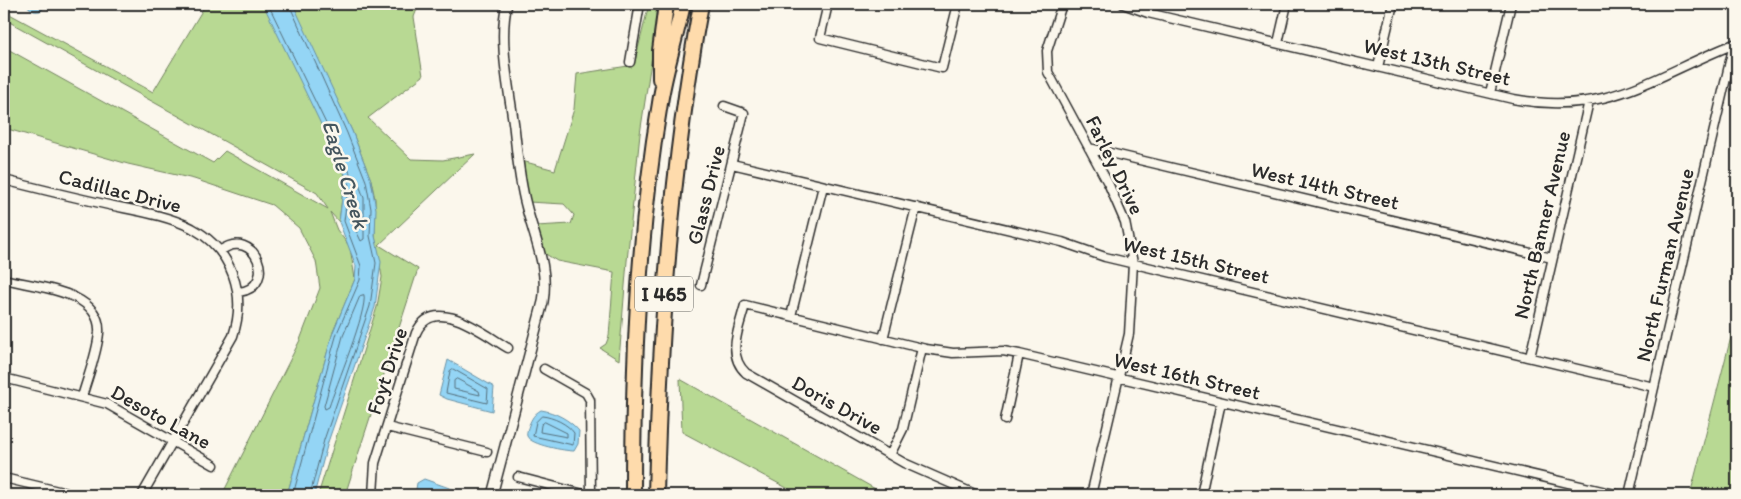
<svg xmlns="http://www.w3.org/2000/svg" width="1741" height="499" font-family="Itim,sans-serif">
<style>
.green{fill:#b8d993;stroke:#72825f}
.water{fill:#94d5f5;stroke:#6a91a4}
.lines{fill:none;stroke-linecap:round;stroke-linejoin:round}
.shore{stroke:#556f7c;stroke-width:1}
.minor-casing{stroke:#2b2b2b;stroke-width:11}
.tertiary-casing{stroke:#2b2b2b;stroke-width:12}
.motorway-casing{stroke:#2b2b2b;stroke-width:18}
.minor{stroke:#fbf7ec;stroke-width:8}
.tertiary{stroke:#fbf7ec;stroke-width:9}
.motorway{stroke:#fedbac;stroke-width:14}
.labels{text-anchor:middle;stroke-width:5;stroke-linejoin:round;paint-order:stroke}
.shield{fill:#fbf7ec;stroke:#696865;stroke-width:1}
.shield-label{font-size:20px;font-weight:bold;fill:#2b2b2b}
.street-label{font-size:21px;fill:#2b2b2b;stroke:#fbf7ec}
.water-label{font-size:22px;font-style:italic;fill:#45565e;stroke:#fbf7ec}
</style>
<rect width="100%" height="100%" fill="#fbf7ec"/>
<filter id="ink" filterUnits="userSpaceOnUse"><feTurbulence type="fractalNoise" baseFrequency=".02" numOctaves="2"/><feDisplacementMap in="SourceGraphic" scale="10" xChannelSelector="R" yChannelSelector="G"/><feConvolveMatrix kernelMatrix="1 2 1 2 8 2 1 2 1" color-interpolation-filters="sRGB"/></filter>
<g filter="url(#ink)">
<path class="green" d="M201 4H264L317 109 345 175 339 222 330 212 337 230 350 247 355 279 333 332 287 495H222L300 340 320 288 316 261 299 228 272 205 194 179 128 164 4 128V47L213 163 225 151 328 209 317 193 4 19V11L153 92 203 9Z
M291 4H419L414 17 423 76 368 118 411 159 443 160 475 154 379 245 418 269 345 495H318L377 307 382 277 375 236V199L371 180 352 131Z
M649 4H657L652 55 640 134 627 261 619 360 600 348 606 344 609 336 614 272 557 261 544 253 536 226 571 224 574 215 564 204 528 202 522 161 555 170 574 109 577 74 628 66 635 61Z
M1737 314C1737 323 1738 332 1737 341 1737 355 1725 379 1737 391V495H1690Z
M680 379 886 495H800L682 432Z"/>
<path class="water" d="M27 4H46L42 10C36 13 30 11 27 4Z
M263 4H293L352 131 371 180 376 209 375 236 381 262 375 307 328 442 314 495H287L333 332 355 279 356 266 339 222 345 174Z
M448 360 494 387 492 411 447 399 439 395Z
M541 410C555 412 570 420 579 431L578 444 574 451C566 451 530 445 527 436 526 433 528 428 529 425 532 418 534 414 541 410Z
M424 479 469 495H415L417 483Z"/>
<g class="lines">
<path class="shore" d="M268 4 350 173 344 221 361 266 360 280 337 333 328 365 293 495
M289 4 347 133 366 181 371 209 370 236 376 263 370 306 324 440 310 495
M358 182 364 198V239L361 241 351 220 355 184Z
M364 295C368 310 335 388 329 407L325 409 324 406 343 336 360 296Z
M453 369 488 389 487 403 446 393 450 371Z
M457 379 479 391 480 395 454 389V381Z
M542 416C553 417 568 424 574 433L573 445 533 436 536 422Z
M545 422 567 433V437L540 432 541 425Z"/>
<defs>
<path id="minor" d="M828 4 820 38 942 68 958 4
M1062 4 1047 51 1048 72 1109 185 1125 222 1133 263 1129 334 1091 495
M1123 4 1148 13 1513 99C1609 117 1654 75 1737 43
M1278 43 1287 4
M630 62 640 4
M1378 67 1393 4
M1490 93 1511 4
M1089 148 1552 258
M732 164 1062 242 1105 257 1654 387
M4 180C36 188 68 196 100 203 130 210 165 214 192 228 232 250 247 294 233 336L142 495
M220 251C255 225 279 287 239 292
M4 279C34 287 102 290 99 333 97 354 88 376 82 397
M701 285 744 113 724 106
M791 316 823 186
M883 339 916 207
M1530 357 1589 101
M544 369 586 393 590 400 591 495
M4 378 107 404 214 465
M1005 420 1019 354
M387 427 487 452
M890 455 903 429 922 348
M518 477 587 495
M4 478 75 495
M373 495 375 463 416 333C434 293 484 334 508 348
M977 495 904 463 746 373C726 355 739 328 745 305L926 349 953 353 1003 351 1019 354 1619 495
M1201 495 1221 402
M1629 495 1734 44"/>
<path id="tertiary" d="M492 495 543 302C549 267 534 238 526 205 519 179 517 152 514 126 509 89 498 39 507 4"/>
<path id="motorway" d="M660 79V51L666 4
M633 495C633 365 638 232 660 103 665 70 676 37 683 4
M656 495C660 330 671 166 701 4"/>
</defs>
<use href="#minor" class="minor-casing"/>
<use href="#tertiary" class="tertiary-casing"/>
<use href="#motorway" class="motorway-casing"/>
<use href="#minor" class="minor"/>
<use href="#tertiary" class="tertiary"/>
<use href="#motorway" class="motorway"/>
</g>
</g>
<g class="labels">
<rect class="shield" x="635" y="276.5" width="58" height="35" rx="4"/>
<g class="shield-label">
<text x="664" y="301">I 465</text>
</g>
<g class="street-label">
<text transform="translate(1437 62) rotate(13)" y="7">West 13th Street</text>
<text transform="translate(1115 165) rotate(64)" y="7">Farley Drive</text>
<text transform="translate(1325 186) rotate(13)" y="7">West 14th Street</text>
<text transform="translate(120 191) rotate(14)" y="7">Cadillac Drive</text>
<text transform="translate(706 195) rotate(-76)" y="7">Glass Drive</text>
<text transform="translate(1542 225) rotate(-77)" y="7">North Banner Avenue</text>
<text transform="translate(1196 260) rotate(13)" y="7">West 15th Street</text>
<text transform="translate(1665 265) rotate(-77)" y="7">North Furman Avenue</text>
<text transform="translate(387 371) rotate(-72)" y="7">Foyt Drive</text>
<text transform="translate(1187 376) rotate(13)" y="7">West 16th Street</text>
<text transform="translate(837 405) rotate(29)" y="7">Doris Drive</text>
<text transform="translate(161 417) rotate(29)" y="7">Desoto Lane</text>
</g>
<g class="water-label">
<text transform="translate(346 174) rotate(73)" y="8">Eagle Creek</text>
</g>
</g>
<rect width="1741" height="499" fill="none" stroke="#fbf7ec" stroke-width="20"/>
<rect x="10" y="10" width="1721" height="479" fill="none" stroke="#2b2b2b" stroke-width="2" filter="url(#ink)"/>
</svg>
